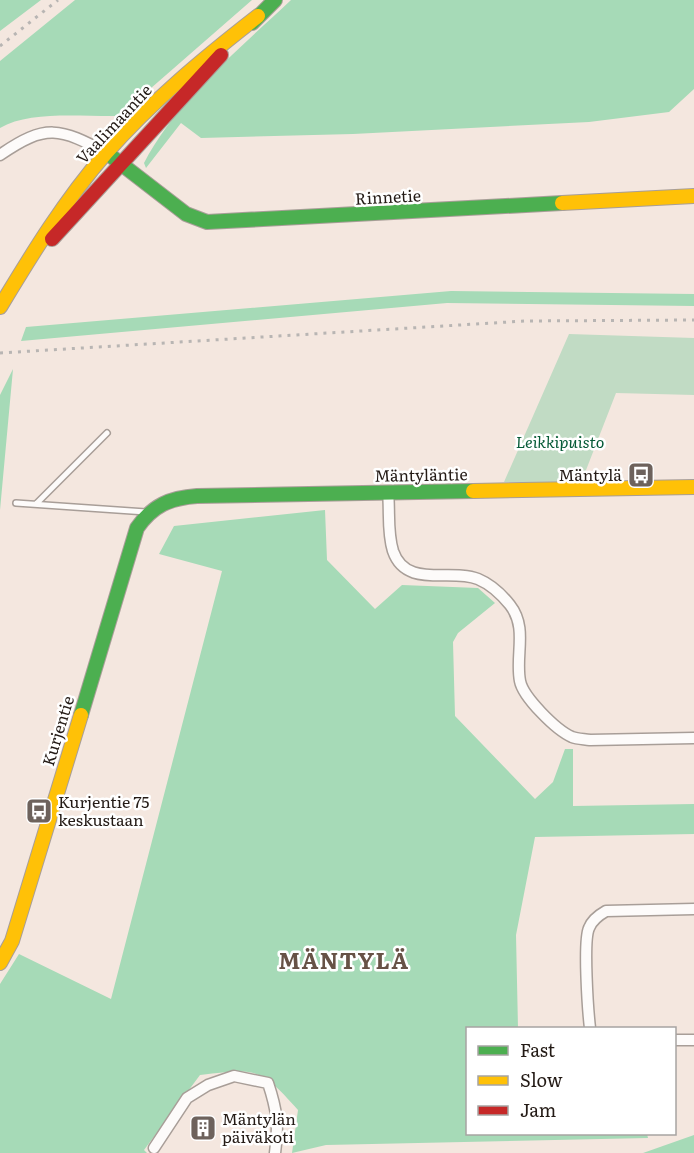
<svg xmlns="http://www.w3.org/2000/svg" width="694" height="1153" font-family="Literata,serif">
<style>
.green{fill:#c1dbc4}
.forest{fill:#a6dab7}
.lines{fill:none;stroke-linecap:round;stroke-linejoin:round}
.lane-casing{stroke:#a89e98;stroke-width:8}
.street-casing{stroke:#a89e98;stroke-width:13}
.fast-casing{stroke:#a89e98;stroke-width:16}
.slow-casing{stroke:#a89e98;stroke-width:16}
.jam-casing{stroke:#a89e98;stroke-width:16}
.lane{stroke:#fdfbfa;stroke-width:5}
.street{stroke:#fdfbfa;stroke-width:10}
.fast{stroke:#4caf50;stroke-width:14}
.slow{stroke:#ffc107;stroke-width:14}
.jam{stroke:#c62828;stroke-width:14}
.rail{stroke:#b8b5b3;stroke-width:3;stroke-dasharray:3 6;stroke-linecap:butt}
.labels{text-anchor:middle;stroke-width:5;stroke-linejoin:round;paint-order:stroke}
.street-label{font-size:16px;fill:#241b16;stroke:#fff}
.park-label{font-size:16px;font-style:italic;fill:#055a36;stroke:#fff}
.poi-label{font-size:16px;fill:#241b16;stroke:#fff;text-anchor:start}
.district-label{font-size:22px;font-weight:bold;letter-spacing:1.5px;fill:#675246;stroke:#fff}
</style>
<rect width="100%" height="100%" fill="#f4e7df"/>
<path class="green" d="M569 334 694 338V395L616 393 581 483 504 482Z"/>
<path class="forest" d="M0 0H41L0 31Z
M75 0H252L119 116C84 117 30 110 0 128V61Z
M291 0H694V89L669 112 589 122 353 134 201 138 181 123 146 168 144 163C176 101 240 48 291 0Z
M451 291 694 294V306L447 303 21 341 26 327Z
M13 369 0 510V395Z
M325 510 327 560 375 609 402 585 478 588 495 603 458 633 453 642 455 716 535 799 553 782 565 749H573V806L694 804V834L535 837 516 935 518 1028H468V1134H647L648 1138 326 1145 292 1153 298 1110C259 1066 257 1069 200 1075L144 1150 147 1153H0V984L19 954 111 999 222 571 159 554 174 526Z
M694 1135V1153H643Z"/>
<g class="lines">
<defs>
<path id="lane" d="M16 503 146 512
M36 504 107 433"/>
<path id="street" d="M0 155C46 123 60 128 107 153
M388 492C390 512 387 532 393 551 406 589 450 568 478 579 490 584 502 595 510 605 528 628 515 655 520 681 523 697 556 730 572 737 577 739 584 739 590 740L694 738
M590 1028C588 1011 583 941 589 928 592 920 599 915 606 911L694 909
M674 1040H694
M154 1148 187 1098 208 1085 234 1076 268 1083C277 1110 279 1125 275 1153"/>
<path id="fast" d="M252 23 275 0
M107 153 186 214 207 222 562 203
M81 715 137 528C153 505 170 498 197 496L473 491"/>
<path id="slow" d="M562 203 694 196
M0 307C32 254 65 200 106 153 151 102 204 58 258 16
M473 491 694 487
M0 963 12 941 81 715"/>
<path id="jam" d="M52 239 221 55"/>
</defs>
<use href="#lane" class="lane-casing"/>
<use href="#street" class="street-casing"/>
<use href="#fast" class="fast-casing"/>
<use href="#slow" class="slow-casing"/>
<use href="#jam" class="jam-casing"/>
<use href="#lane" class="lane"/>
<use href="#street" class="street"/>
<use href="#fast" class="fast"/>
<use href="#slow" class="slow"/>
<use href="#jam" class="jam"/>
<path class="rail" d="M0 46 58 0
M0 353 525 321 694 320"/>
</g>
<defs>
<symbol id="bus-square" viewBox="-11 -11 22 22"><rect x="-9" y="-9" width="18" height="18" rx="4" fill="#6d625c" stroke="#fff"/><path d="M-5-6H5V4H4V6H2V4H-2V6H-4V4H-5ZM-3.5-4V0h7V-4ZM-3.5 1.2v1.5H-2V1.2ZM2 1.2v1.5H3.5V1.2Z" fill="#fff"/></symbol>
<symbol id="building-square" viewBox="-11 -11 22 22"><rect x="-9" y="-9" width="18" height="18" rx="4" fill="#6d625c" stroke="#fff"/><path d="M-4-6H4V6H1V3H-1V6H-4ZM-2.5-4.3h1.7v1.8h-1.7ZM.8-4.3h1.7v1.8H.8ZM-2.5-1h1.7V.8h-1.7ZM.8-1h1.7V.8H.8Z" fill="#fff"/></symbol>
</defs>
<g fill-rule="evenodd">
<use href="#bus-square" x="626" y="460" width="30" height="30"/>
<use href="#bus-square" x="24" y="796" width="30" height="30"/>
<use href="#building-square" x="188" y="1113" width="30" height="30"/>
</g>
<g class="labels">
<g class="street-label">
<text transform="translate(114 124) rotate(-47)" y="6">Vaalimaantie</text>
<text transform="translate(388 197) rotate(-3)" y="6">Rinnetie</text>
<text transform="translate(421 475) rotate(-1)" y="6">Mäntyläntie</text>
<text transform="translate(58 731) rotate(-73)" y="6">Kurjentie</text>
</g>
<g class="park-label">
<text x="560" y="448">Leikkipuisto</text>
</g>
<g class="poi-label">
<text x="622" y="481" text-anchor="end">Mäntylä</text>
<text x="58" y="808">Kurjentie 75<tspan x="58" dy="18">keskustaan</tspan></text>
<text x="222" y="1125">Mäntylän<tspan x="222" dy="18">päiväkoti</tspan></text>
</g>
<g class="district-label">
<text x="344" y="969">MÄNTYLÄ</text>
</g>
</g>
<rect x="466" y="1027" width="210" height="108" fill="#ffffff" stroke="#a7a4a2" stroke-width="1.5"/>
<rect x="478" y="1046" width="30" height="9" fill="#4caf50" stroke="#a7a4a2" stroke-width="1.5"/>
<text x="520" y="1057" font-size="18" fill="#241b16">Fast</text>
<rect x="478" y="1076" width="30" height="9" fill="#ffc107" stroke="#a7a4a2" stroke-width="1.5"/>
<text x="520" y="1087" font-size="18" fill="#241b16">Slow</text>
<rect x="478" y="1106" width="30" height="9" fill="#c62828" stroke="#a7a4a2" stroke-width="1.5"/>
<text x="520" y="1117" font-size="18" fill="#241b16">Jam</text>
</svg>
